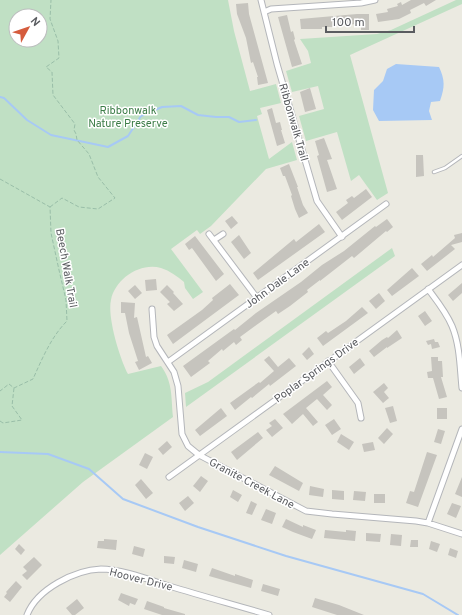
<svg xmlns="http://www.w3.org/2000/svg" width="462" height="615" font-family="Overpass,sans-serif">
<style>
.green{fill:#c0e0c4;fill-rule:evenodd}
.water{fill:#a7c9f5}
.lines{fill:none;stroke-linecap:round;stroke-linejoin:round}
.stream{stroke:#a7c9f5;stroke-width:2}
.building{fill:#c6c4be}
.service-casing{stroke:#b4b6ba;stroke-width:4.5}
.minor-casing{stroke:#b4b6ba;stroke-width:7}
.path{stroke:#99bea8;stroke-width:1;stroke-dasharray:4 2;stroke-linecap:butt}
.service{stroke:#fff;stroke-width:2.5}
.minor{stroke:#fff;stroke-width:5}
.labels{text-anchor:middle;stroke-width:3;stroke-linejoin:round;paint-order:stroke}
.park-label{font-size:11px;fill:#3d7d48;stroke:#fff}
.street-label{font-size:11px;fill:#5a5c60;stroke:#fff}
</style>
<rect width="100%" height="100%" fill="#ebeae1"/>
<path class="green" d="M0 0H228L234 31 250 91 276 84 281 103 260 108 262 114 257 116 269 159 292 142 297 160 266 169 211 226 200 234 197 230 171 249 203 292 193 299 185 288 184 282C177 276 170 271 161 268 140 262 115 279 111 300 107 317 120 359 128 374L161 366C173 382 171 397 173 417L83 482 0 555ZM16 16H40V40H16Z
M456 0H462V4L350 55 388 193 377 200 359 175 351 181 337 132 306 141 299 116 324 109 318 86 292 92 286 71 311 63 308 51 300 39 377 34 391 30Z
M392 248 395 256 186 407 185 393 208 382Z"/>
<path class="water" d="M396 64 439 67C445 80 445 87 440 101L431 102 429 111 432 120 379 121 373 110 374 90 383 81 387 69Z"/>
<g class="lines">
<path class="stream" d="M0 97 4 98 27 120 51 135 108 147 128 136 141 116 162 107 181 106 198 115 216 117H229L239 122 256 120
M0 452 48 454 89 469 123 499 198 527 286 556 423 594 458 615"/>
</g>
<path class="building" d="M411 0H436L426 6 424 3 410 10 411 13 399 19 378 22 376 14 388 12 387 9 398 6 397 4 401 2 402 5Z
M248 3 249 14 268 83 258 85 257 77H258L253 62 251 63 246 38 237 14 236 4Z
M357 14H369V30H361V24L334 25V27H322V29H301L300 19Z
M287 15 291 32 293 31 295 39 294 40 302 64 292 67 278 17Z
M310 88 316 109 305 112 300 92Z
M272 108 276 123 280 122 282 130H281L285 143 277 146 267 110Z
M324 138 332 159 327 160 337 189 327 192 317 156 319 155 315 141Z
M416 155H423L424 176 416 177Z
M289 164 298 187H297L303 205 308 213 299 218 295 209 291 196 292 195 285 176H283L280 168Z
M366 189 372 197 342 220 336 212 348 203 346 200 352 196 354 198Z
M232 216 238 223 231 229 225 221Z
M387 219 393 227 387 232 386 231 354 258 352 256 320 281V280L307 290 308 292 290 306 278 314 276 311 255 326 240 337 242 340 236 345 234 342 223 351 222 349 208 361 210 363 191 377 183 366 234 329 235 330 256 313 301 282 322 265 344 251 375 226 376 227Z
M319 224 325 232 258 280 253 273 294 239 296 242Z
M462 233V242L451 245 455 249 427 271 421 264 432 255 433 257 455 238 454 235Z
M239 235 251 253 244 259 231 242Z
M195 236 224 274 216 281 192 248 189 250 185 244Z
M412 268 419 276 392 296 387 290Z
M156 279 157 290 146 291 145 280Z
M462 283V293L453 301 448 295Z
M230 284 239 295 173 344 167 335 202 310 213 300 212 298Z
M135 285 142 293 135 299 128 291Z
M167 285 174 292 173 293 183 304 174 311 167 304 170 302 160 292Z
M379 293 385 301 376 309 369 301Z
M121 302 135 303 134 318 137 317 146 357 148 356 152 363 139 370 135 362 138 361 129 333 125 313H121Z
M362 307 368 313 323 346 317 338 326 331 328 333 346 321Z
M425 311 432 321 425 326 418 316Z
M397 330 402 338 387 348V347L374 357 369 351 382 340 387 337 388 338Z
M434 339 435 342H438L440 347 432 349 431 344 428 345 426 341Z
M309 347 314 354 307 360 302 354Z
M269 356 278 367 289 358 296 366 270 386 269 384 252 398 251 397 235 410 230 403 259 382 260 383 274 371 264 360Z
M431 357H438V361H442L443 377H441L447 397 439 399 433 378H428L427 372 432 371Z
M360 358 365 365 354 374 349 367Z
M327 381 332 387 323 395 332 405 327 410 317 399 306 408 318 422 313 426 303 414 292 424 283 414Z
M384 383 388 388 384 392 389 398 383 403 373 392Z
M393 406 397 421 390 423 385 408Z
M221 408 227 416 200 436 195 430Z
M437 408H447V419H437Z
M275 419 283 428 272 437 266 430 272 426 269 423Z
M334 419 341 429 332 435 325 425Z
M387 428 393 434 384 444 378 438Z
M438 429 445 431 441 444 434 442Z
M258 432 263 438 237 460 231 452Z
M341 434 354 442 349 450 337 442Z
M167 441 172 447 163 455 158 449Z
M373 442 375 450 364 452 362 444Z
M427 452 437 455 418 507 406 503 410 491 414 492Z
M145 453 153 457 147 469 139 465Z
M275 466 303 483 299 491 269 475Z
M201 476 208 481 200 492 193 486Z
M462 477V497L455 494Z
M141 479 153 493 146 499 135 485Z
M310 486 324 489 323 497 309 495Z
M233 490 242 495 238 502 230 497Z
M332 490 344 491V500L332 499Z
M354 491 366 492 365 501 353 500Z
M374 494H385V503H374Z
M188 496 194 503 185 511 179 503Z
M251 501 257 504 252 515 246 513Z
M452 503 461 506 456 518 447 514Z
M266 509 276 513 272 524 261 520Z
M286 519 303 527V525L316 530 312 539 293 532 282 527Z
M325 530 346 532V530L356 531 355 541 324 538Z
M366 533 381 534 380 542 366 541Z
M391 534 402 535 401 546 390 545Z
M104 539 117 540 116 550 97 548 98 541H104Z
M411 540H418V547H410Z
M431 541 440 544 437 552 429 549Z
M19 544 25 550 21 555 15 549Z
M134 546 145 549 143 557 132 554Z
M450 548 458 551 456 558 448 555Z
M164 556 175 557 174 564 164 563Z
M34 557 42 565 27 580 22 575 27 571 23 567Z
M184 560 198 564 196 572 182 568Z
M212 568 235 576V574L253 580 251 588 209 576Z
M16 581 22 587 10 602 4 597 7 593 6 592Z
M263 584 280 589 278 596 261 591Z
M121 593 138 599 135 605 130 603 129 606 118 600Z
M315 598 339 605 364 615H337L312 607Z
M77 599 84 608 75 615H72L66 608Z
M147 601 164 607V608L185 614V615H162L144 609Z"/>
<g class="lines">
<defs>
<path id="service" d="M434 172 445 168 462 156"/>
<path id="minor" d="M261 0 277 64 317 201 342 237
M264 12 271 9 361 3 375 0
M209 234 257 298
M214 240 223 234
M428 289C437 301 446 312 452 326 460 345 460 368 462 388
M152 309 154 337 157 346 174 372 178 386 182 434 188 446 199 455 306 511 332 514 416 521 428 523 462 534
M328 361 358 403 361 418
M168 362 386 204
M169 477 462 265
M428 523 462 429
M27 615C37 589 75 570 101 569 121 569 150 580 169 586 202 596 235 605 269 615"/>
</defs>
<use href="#service" class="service-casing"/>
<use href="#minor" class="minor-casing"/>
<path class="path" d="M0 179 50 207 51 233 59 270 66 300 67 321C51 337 42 359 33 379L14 388 9 384 0 391
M50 207 62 198 79 207 98 209 115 198 98 177 89 154 77 140 76 134 74 130 75 124 53 95 52 72 46 67 59 58 58 41 50 19 51 0
M0 421 3 423 22 420 12 406 14 388"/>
<use href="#service" class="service"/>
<use href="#minor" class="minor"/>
</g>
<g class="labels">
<g class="park-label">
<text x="128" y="114">Ribbonwalk<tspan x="128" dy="13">Nature Preserve</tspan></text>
</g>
<g class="street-label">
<text transform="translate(294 122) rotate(74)" y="4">Ribbonwalk Trail</text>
<text transform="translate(67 268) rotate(80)" y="4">Beech Walk Trail</text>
<text transform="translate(277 283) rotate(-36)" y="4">John Dale Lane</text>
<text transform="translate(316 370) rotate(-36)" y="4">Poplar Springs Drive</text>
<text transform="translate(252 483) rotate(28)" y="4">Granite Creek Lane</text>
<text transform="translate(141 579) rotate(14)" y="4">Hoover Drive</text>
</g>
</g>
<g transform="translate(28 28) rotate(50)"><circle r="19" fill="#ffffff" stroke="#bdbebf"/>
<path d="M0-3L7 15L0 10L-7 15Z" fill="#d55c3d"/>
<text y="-6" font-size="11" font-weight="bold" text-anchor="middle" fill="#5a5c60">N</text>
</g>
<path d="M326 26v6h88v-6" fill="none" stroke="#5a5c60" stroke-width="2"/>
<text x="332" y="26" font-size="12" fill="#5a5c60" stroke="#ffffff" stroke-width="3" paint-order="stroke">100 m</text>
</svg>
